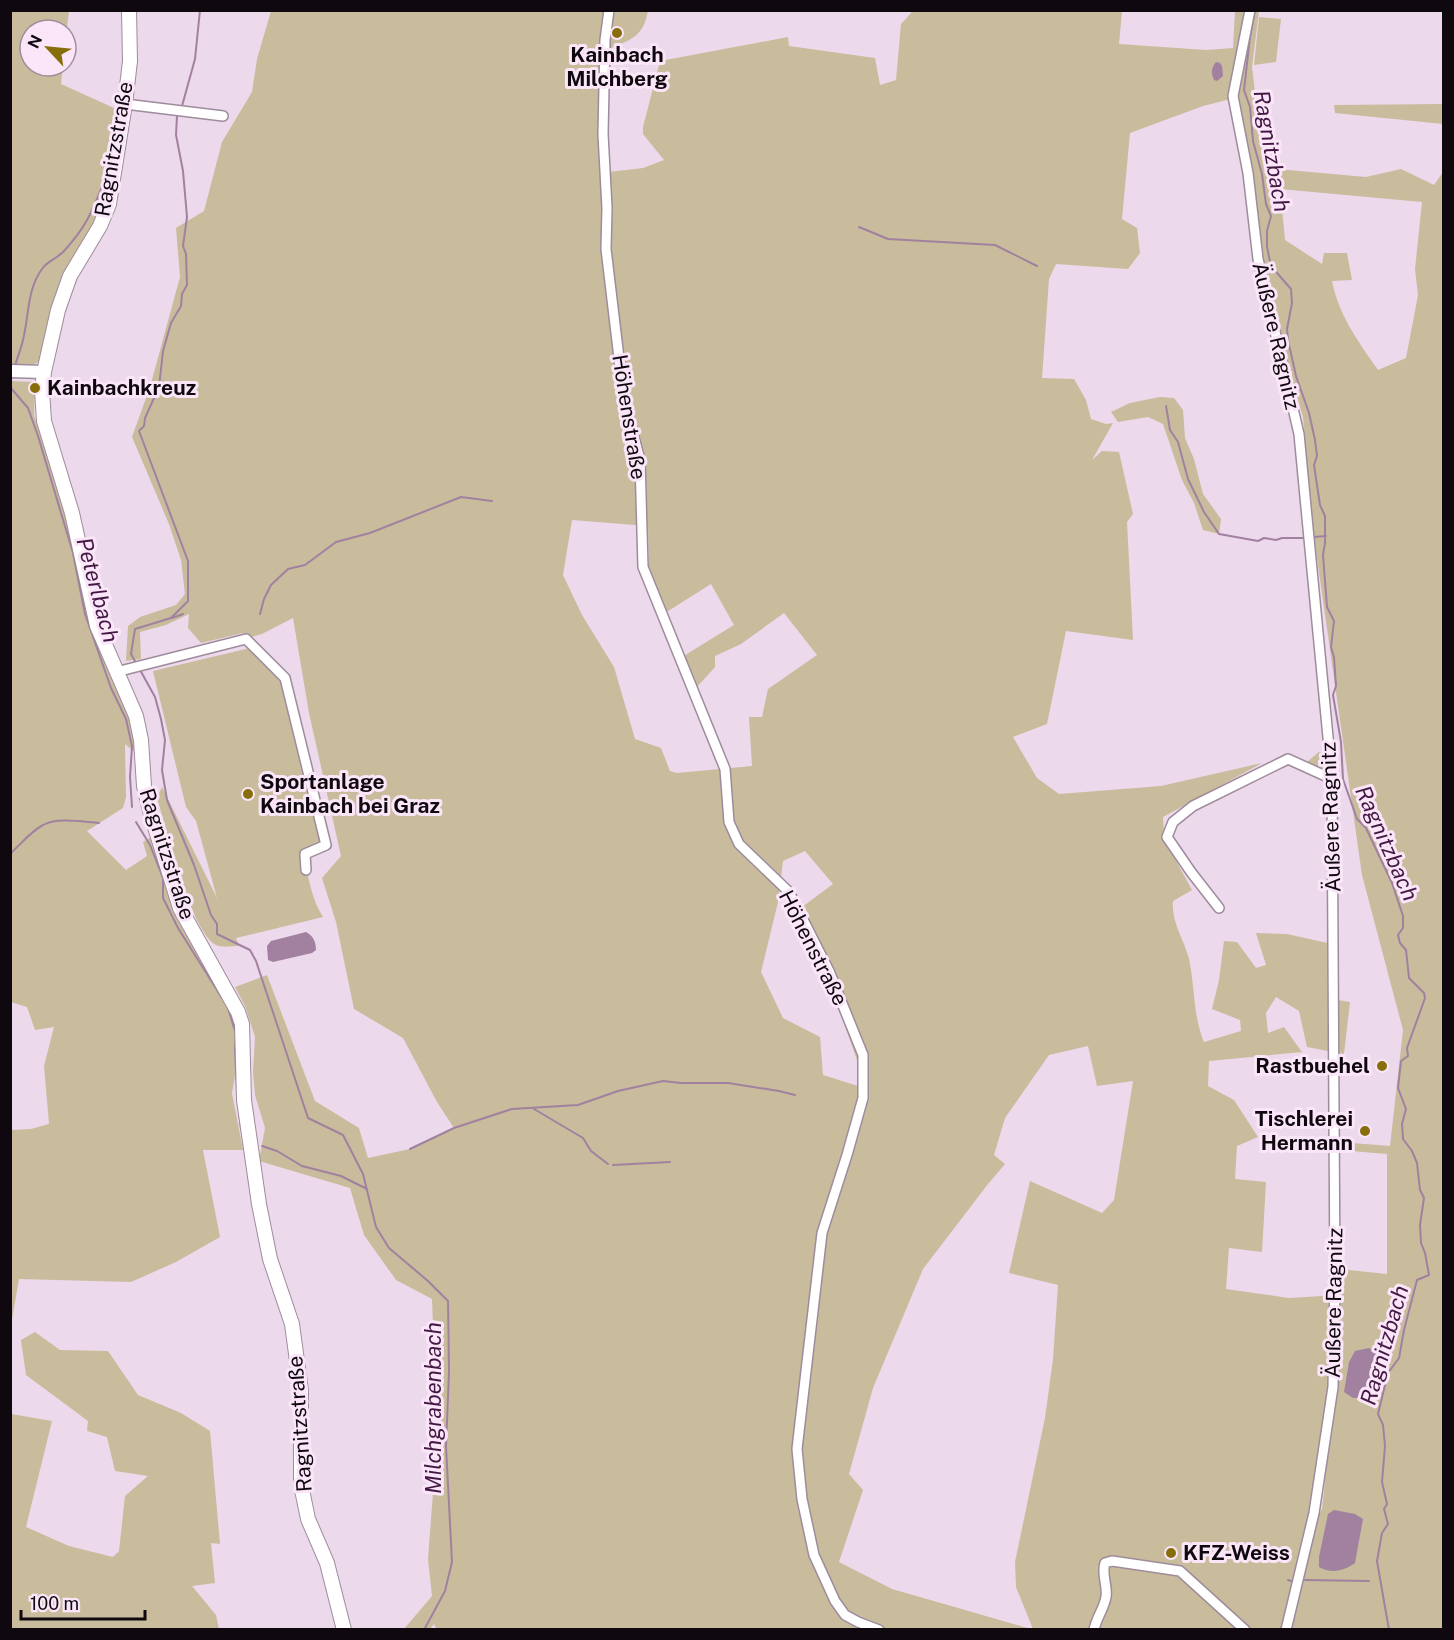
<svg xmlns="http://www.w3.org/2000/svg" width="1454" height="1640" font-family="'Public Sans',sans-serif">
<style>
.green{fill:#c8bc9c;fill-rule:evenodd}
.water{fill:#a281a0}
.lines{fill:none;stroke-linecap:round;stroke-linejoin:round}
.stream{stroke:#a281a0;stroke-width:2}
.minor-casing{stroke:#9e8c9c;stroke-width:12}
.tertiary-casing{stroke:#9e8c9c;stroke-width:15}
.secondary-casing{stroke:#9e8c9c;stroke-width:16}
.minor{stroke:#fff;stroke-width:9}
.tertiary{stroke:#fff;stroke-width:12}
.secondary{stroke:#fff;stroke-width:14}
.poi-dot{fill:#886d0b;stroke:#fae6f8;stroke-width:2}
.labels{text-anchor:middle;stroke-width:6;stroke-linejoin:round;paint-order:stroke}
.poi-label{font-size:21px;font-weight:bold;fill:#0f090f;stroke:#fae6f8;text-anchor:start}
.street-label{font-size:21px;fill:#0f090f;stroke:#fae6f8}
.water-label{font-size:22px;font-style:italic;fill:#431843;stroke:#fae6f8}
</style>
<rect width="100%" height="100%" fill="#ecd9eb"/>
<path class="green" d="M11 11H69L66 36V30H30V66H63L61 84 114 108 129 119 97 222 41 360C34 367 21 366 11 366Z
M271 11H648C643 37 632 39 609 49V172L643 168 664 160 643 134V127L660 61 788 37 789 46 875 58 880 85 896 80 901 24 913 11H1122L1119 44 1206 50 1233 48 1235 11H1259L1252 67 1257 109 1277 169 1366 177 1401 169 1434 185 1443 172V1629H1286L1317 1517 1322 1509 1325 1482 1314 1479 1307 1524 1281 1629H1033L1016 1587 1015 1562 1045 1418 1053 1359 1058 1285 1009 1273 1030 1181 1102 1213 1114 1200 1133 1081 1097 1086 1088 1046 1049 1055 1005 1118 994 1155 1005 1164 988 1184 923 1269 873 1388 849 1474 863 1490 839 1562 892 1589 1031 1629 437 1630 434 1624 430 1629H404L432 1596 428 1559 437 1440 432 1299 396 1280 364 1235 350 1188 259 1161 265 1128 255 1095 253 1072 255 1037 245 1006 235 987 267 975 315 1101 359 1128 368 1158 410 1149 454 1128 437 1102 403 1038 354 1009 336 922 322 878 341 856 309 713 293 618 262 634 245 639 243 633 201 643 188 628 189 614 166 625 140 632 141 659 126 661 128 626 140 617 176 605 185 594 181 560 169 524 132 437 150 387 180 277 176 228 204 211 222 142 252 92 257 59ZM1231 99 1244 166 1252 249 1303 417 1312 523 1362 875 1403 1030 1390 1146 1340 1142 1339 1150 1387 1154V1274L1339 1269V1295L1289 1298 1226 1289 1229 1248 1262 1252 1266 1182 1235 1179 1237 1146 1258 1137 1234 1100 1208 1086 1209 1061 1302 1052 1284 1027 1268 1033 1266 1013 1276 997 1299 1011 1307 1047 1344 1054 1350 1002 1332 999V944L1287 934 1256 933 1266 965 1256 968 1237 942 1224 941 1219 980 1212 1009 1240 1020 1241 1031 1204 1042C1193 1016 1195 987 1189 959 1184 939 1171 922 1173 901L1192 890 1164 839 1163 817 1262 763 1161 786 1059 794 1037 778 1013 737 1047 724 1066 631 1133 640 1127 522 1133 514 1119 452 1102 451 1092 460 1113 423 1106 424 1091 419 1086 400 1074 379 1042 378 1049 279 1056 264 1128 269 1140 253 1137 228 1122 219 1130 133 1203 106ZM1280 189 1422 202 1415 269 1418 295 1406 358 1378 370C1358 341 1339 316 1332 281L1352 280 1347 253H1324L1322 264 1285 240ZM572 520 648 526 649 567 665 613 711 584 734 625 682 657 696 688 715 667V656L741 644 784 613 817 655 768 689 762 717H749L752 766 677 773 670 771 661 748 635 739 614 667 582 615 563 575ZM805 851 833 884 798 910 821 959 857 1060 858 1086 823 1075 820 1037 783 1018 761 972 778 902 783 861Z
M1259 17 1281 19 1276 62 1254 65Z
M1443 104V124L1335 113 1334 105Z
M10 381 35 382 34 415 129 715 136 753 125 744 126 797 123 808 87 831 126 870 147 856 143 842 151 837 238 1025 240 1047 232 1093 243 1150H203L220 1237 176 1262 131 1282 19 1279 11 1325V1130L31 1129 49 1124 44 1066 54 1027 35 1030 27 1007 11 1002Z
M1160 397 1174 398 1183 410 1185 438 1194 459 1203 494 1221 519 1219 534 1203 530 1194 503 1182 480 1163 424 1148 417 1118 422 1111 412 1130 403Z
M250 648 280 673 326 845 305 855C307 875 312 900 323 917L236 938 239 946C233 946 222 948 216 945 191 932 166 827 157 798L162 787 217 898 196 821 186 807 153 671Z
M1319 752 1325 754 1326 767 1324 769 1307 762Z
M35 1332 60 1350 108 1351 138 1395 181 1413 210 1431 220 1544 211 1543 215 1583 192 1586 216 1615 219 1629H11V1414L52 1421 26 1527 69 1546 113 1557 119 1551 125 1496 148 1476 115 1471 107 1437 87 1431 88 1421 26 1375 21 1340Z"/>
<path class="water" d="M1216 62 1220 63 1222 66 1223 76 1217 81 1214 80C1211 73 1211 68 1216 62Z
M306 932C313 936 316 941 316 950L312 953 273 962 268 960 267 946 271 941Z
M1369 1348 1386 1357 1372 1398H1353L1344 1392 1349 1362 1355 1351Z
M1334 1510 1355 1514 1363 1519 1355 1563C1344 1571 1331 1574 1319 1567V1557L1328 1514Z"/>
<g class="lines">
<path class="stream" d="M1255 10 1250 37 1244 90 1250 107 1253 141 1262 174 1266 204 1271 216 1267 231V247L1271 266 1291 289 1292 303 1287 329 1288 340 1296 376 1309 413 1315 440 1317 456 1314 465 1320 505 1325 516V543L1323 555 1327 607 1334 621 1331 647 1334 657 1336 686 1333 695 1341 742 1343 779 1357 819 1366 828 1392 883 1403 916V928L1398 935 1400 943 1406 950 1409 978 1424 993 1425 998 1407 1048 1408 1056 1401 1061 1398 1088 1406 1109 1402 1124 1403 1139 1412 1151 1417 1163 1420 1190 1424 1198 1420 1225 1421 1243 1425 1253 1429 1275 1417 1280 1404 1330 1399 1358 1388 1373 1378 1414 1383 1425 1385 1446 1382 1482 1387 1504 1384 1509 1388 1524 1382 1533 1377 1561 1389 1630
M182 106 195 59 200 10
M859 227 888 239 995 245 1037 266
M15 366C17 358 21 349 23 340 29 316 27 289 42 269 47 261 58 258 64 251 89 224 93 208 107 175
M10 384 12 376
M10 387 28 408 38 436 73 553 85 614 111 688 126 719 132 746 130 777 132 807
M1166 406 1170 430 1178 442 1188 479 1204 512 1219 534 1258 541 1264 538 1276 540 1282 538H1304
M1314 537 1326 536
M260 614 264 599 271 585 288 569 305 565 336 542 370 533 461 497 492 501
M172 618 183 614
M136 663 131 654 135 629 171 618 188 601V561L139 431 144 426 145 418 159 387 163 351 171 323 181 306 182 294 187 285 186 254 183 246 187 217 183 171 176 135 177 116
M139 668 155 697 161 719 165 740 162 770 167 800 194 865 211 915 217 924V934L250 950 256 961 308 1118 343 1135 363 1174 376 1227 389 1248 428 1281 448 1301 449 1372 446 1446 452 1562 445 1591 424 1630
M136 822 150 845 163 878V898L178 928 222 998
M10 854C21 844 30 832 43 825 57 817 83 822 99 823
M227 1005 236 1034 235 1049 237 1091
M238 1102 241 1129
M534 1109 583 1138 591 1151 608 1164
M262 1146 277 1151 302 1166 341 1176 367 1189
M410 1149 454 1128 512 1109 578 1105 618 1091 663 1081 681 1083H728L779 1091 795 1095
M613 1165 670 1162
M1288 1580 1291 1581
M1305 1580 1369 1581"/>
<defs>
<path id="minor" d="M609 10 605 40 603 134 607 208 606 249 624 400 640 460 643 567 725 769 729 822 739 844 789 892 829 971 863 1055V1098L847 1155 822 1233 797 1449 802 1499 814 1555 835 1601 845 1615 858 1622 879 1630
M1250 10 1233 96 1248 173 1258 259 1299 434 1332 779 1335 1282 1333 1387 1314 1513 1286 1630
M125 104 223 116
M116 672 246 639 285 678 326 845 305 854 306 870
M1219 908 1191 872 1167 837 1173 822 1193 806 1288 759 1332 779
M1094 1630C1096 1618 1104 1609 1106 1597 1108 1586 1101 1574 1105 1563L1112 1561 1180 1571 1245 1630"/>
<path id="tertiary" d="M10 371 44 372"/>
<path id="secondary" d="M129 10 130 61 125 104 109 204 100 226 70 276 58 310 44 372 42 390 44 421 72 513 97 626 136 716 141 740 144 786 150 811 180 908 238 1012 242 1024 244 1100 259 1204 270 1259 292 1324 301 1391V1485L308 1519 327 1563 344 1630"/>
</defs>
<use href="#minor" class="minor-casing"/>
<use href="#tertiary" class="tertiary-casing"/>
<use href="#secondary" class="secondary-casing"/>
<use href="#minor" class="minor"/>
<use href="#tertiary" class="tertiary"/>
<use href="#secondary" class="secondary"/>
</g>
<g class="poi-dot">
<circle cx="617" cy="33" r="6"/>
<circle cx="35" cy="388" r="6"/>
<circle cx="248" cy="794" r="6"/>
<circle cx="1382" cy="1066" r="6"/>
<circle cx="1365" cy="1131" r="6"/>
<circle cx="1171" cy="1553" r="6"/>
</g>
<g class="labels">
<g class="poi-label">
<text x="617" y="62" text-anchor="middle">Kainbach<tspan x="617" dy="24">Milchberg</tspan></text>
<text x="47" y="395">Kainbachkreuz</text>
<text x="260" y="789">Sportanlage<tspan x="260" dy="24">Kainbach bei Graz</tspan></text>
<text x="1370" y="1073" text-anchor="end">Rastbuehel</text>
<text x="1353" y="1126" text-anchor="end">Tischlerei<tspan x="1353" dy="24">Hermann</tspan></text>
<text x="1183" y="1560">KFZ-Weiss</text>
</g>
<g class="street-label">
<text transform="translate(114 149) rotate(-80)" y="7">Ragnitzstraße</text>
<text transform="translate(1276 336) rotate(77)" y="7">Äußere Ragnitz</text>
<text transform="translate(629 417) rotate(81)" y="7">Höhenstraße</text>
<text transform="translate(1331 817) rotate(-92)" y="7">Äußere Ragnitz</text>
<text transform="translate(167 854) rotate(72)" y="7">Ragnitzstraße</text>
<text transform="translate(813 948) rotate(63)" y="7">Höhenstraße</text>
<text transform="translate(1334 1303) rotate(-89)" y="7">Äußere Ragnitz</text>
<text transform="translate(300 1424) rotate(-94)" y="7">Ragnitzstraße</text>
</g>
<g class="water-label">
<text transform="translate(1272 151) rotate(80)" y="8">Ragnitzbach</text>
<text transform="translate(98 590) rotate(75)" y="8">Peterlbach</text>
<text transform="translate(1387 843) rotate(66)" y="8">Ragnitzbach</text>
<text transform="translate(1384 1345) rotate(-74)" y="8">Ragnitzbach</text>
<text transform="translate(433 1408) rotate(-90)" y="8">Milchgrabenbach</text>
</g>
</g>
<rect width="1454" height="1640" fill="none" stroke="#0f090f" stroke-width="24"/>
<g transform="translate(48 48) rotate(296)"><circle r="28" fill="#fae6f8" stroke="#9c8e9b" stroke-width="1.5"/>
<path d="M0-4.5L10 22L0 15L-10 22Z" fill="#886d0b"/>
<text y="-9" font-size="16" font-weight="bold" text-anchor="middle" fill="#0f090f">N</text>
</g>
<path d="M21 1610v9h124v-9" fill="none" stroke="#0f090f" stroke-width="3"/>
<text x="30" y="1610" font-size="18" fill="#0f090f" stroke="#fae6f8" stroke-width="4.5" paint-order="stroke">100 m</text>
</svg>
